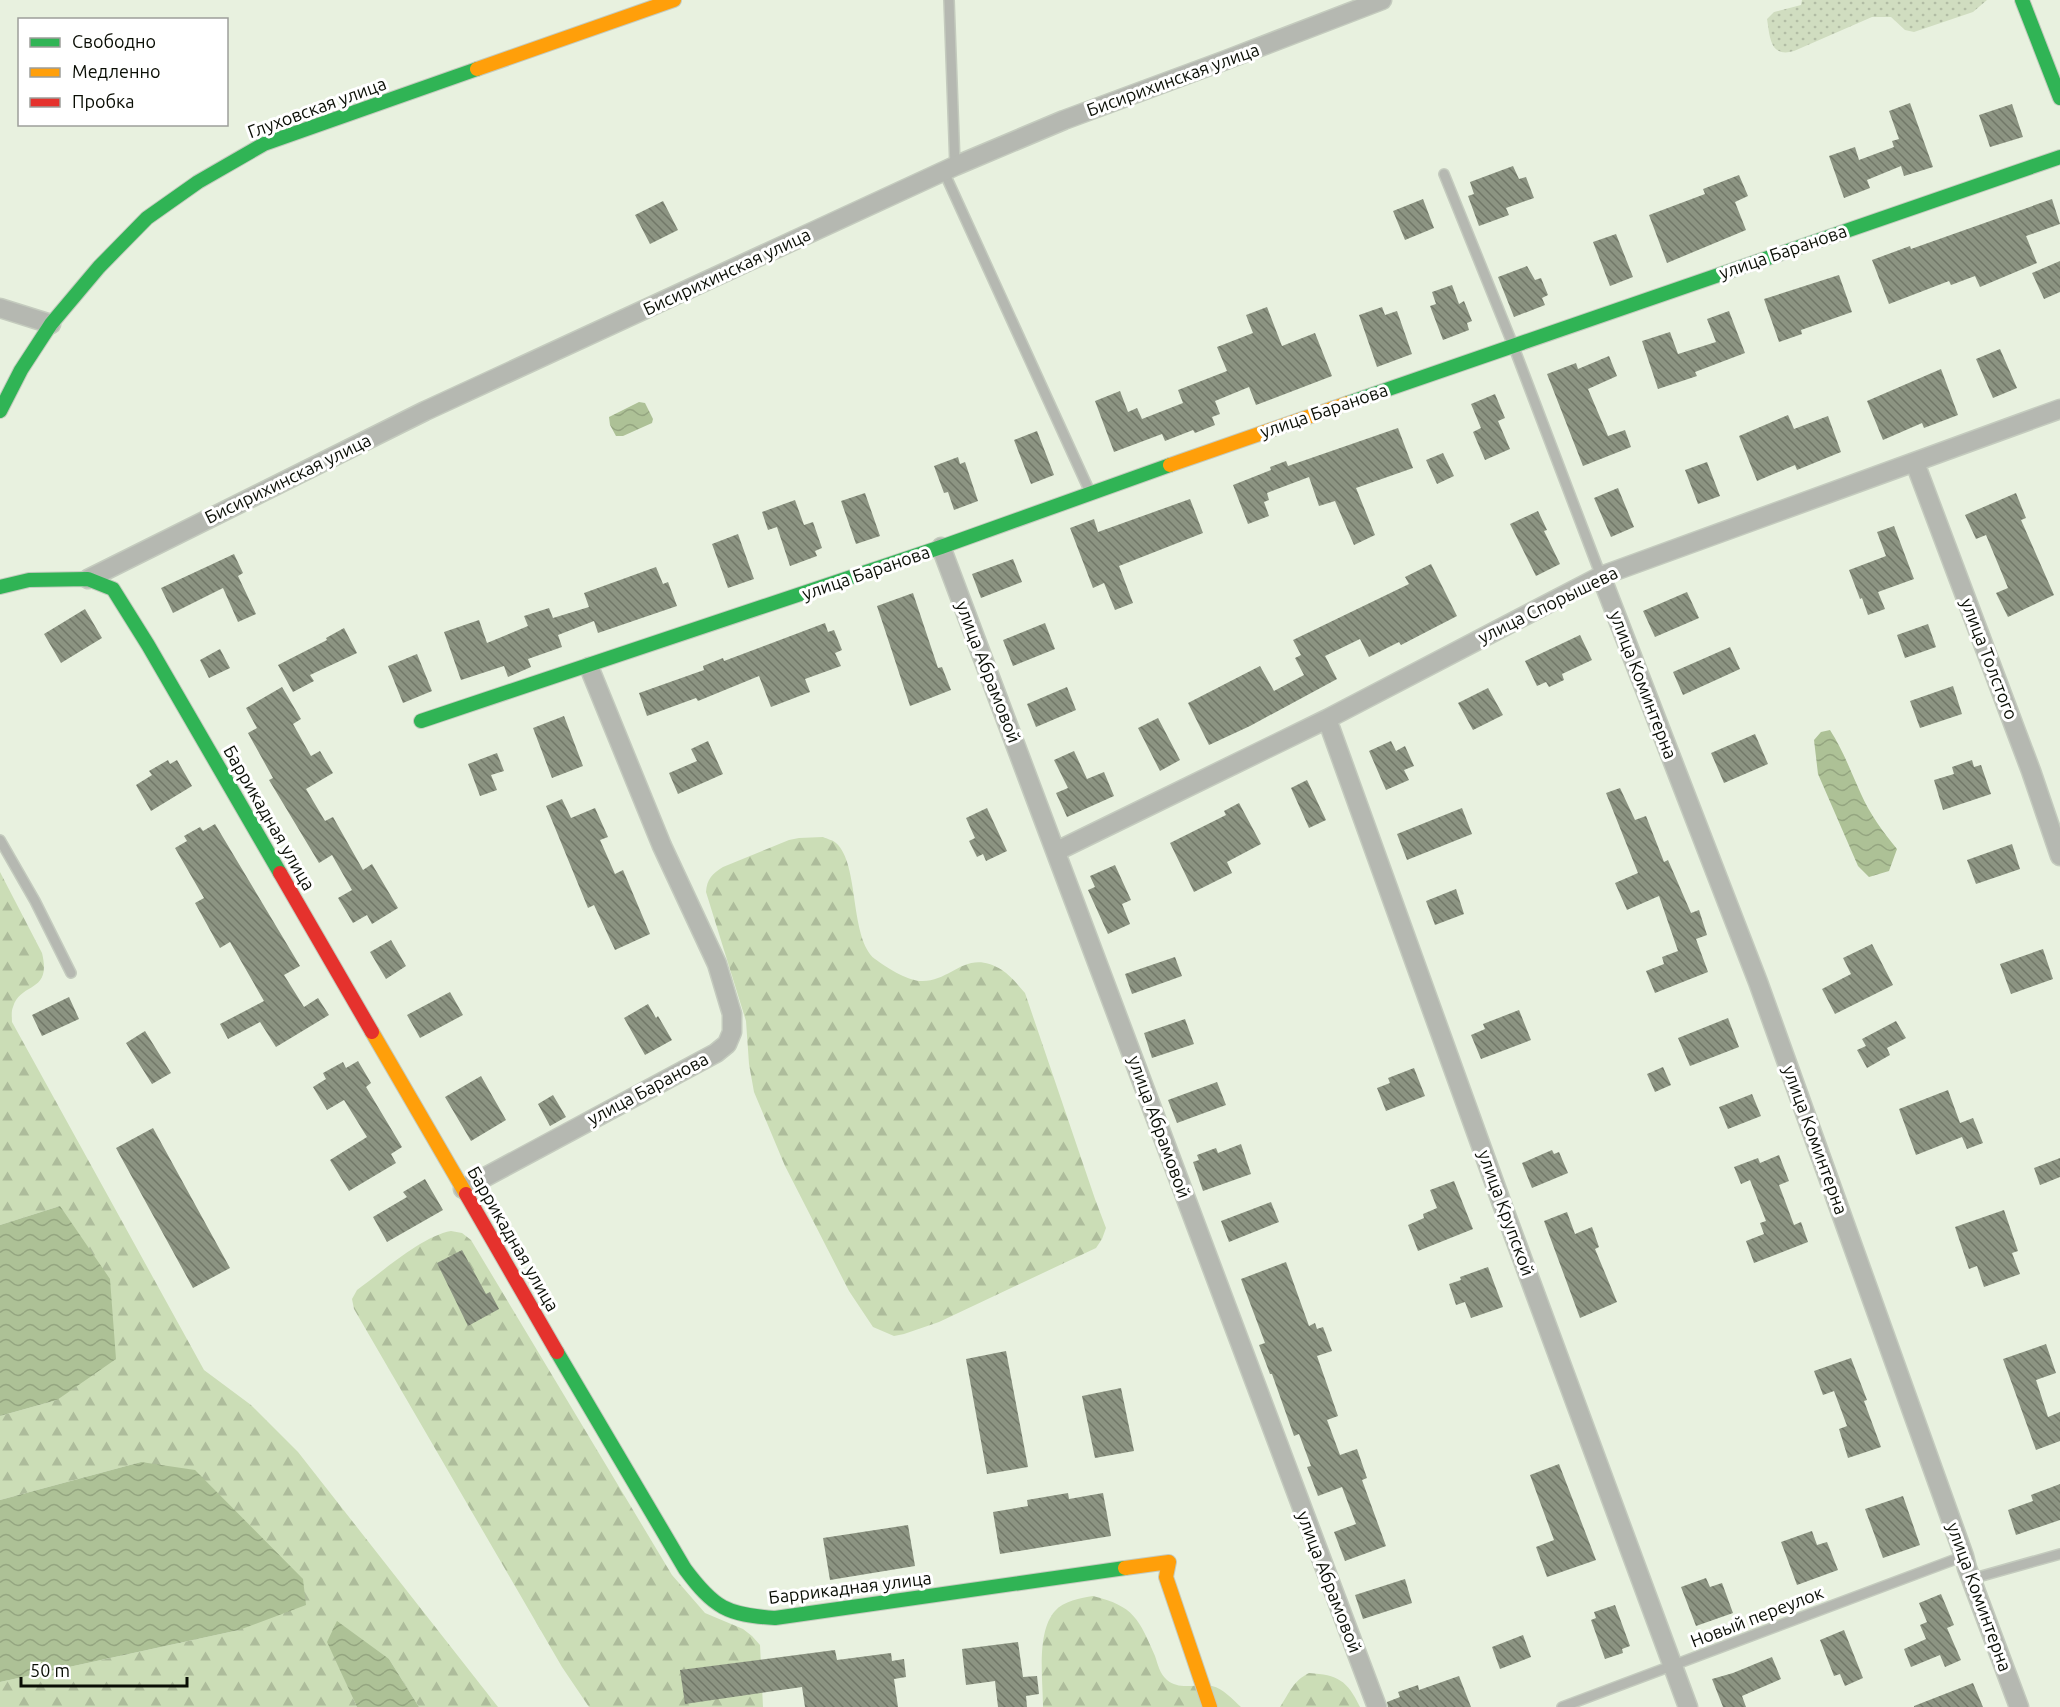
<svg xmlns="http://www.w3.org/2000/svg" width="2060" height="1707" font-family="Ubuntu,sans-serif">
<style>
.forest{fill:url(#forest-firs)}
.park{fill:url(#park-dots)}
.water{fill:url(#water-waves)}
.building{fill:url(#building-back-hatch)}
.lines{fill:none;stroke-linecap:round;stroke-linejoin:round}
.lane-casing{stroke:#c4cbbe;stroke-width:12}
.street-casing{stroke:#c4cbbe;stroke-width:21}
.fast-casing{stroke:#c4cbbe;stroke-width:16}
.slow-casing{stroke:#c4cbbe;stroke-width:16}
.jam-casing{stroke:#c4cbbe;stroke-width:16}
.lane{stroke:#b5b8b1;stroke-width:9}
.street{stroke:#b5b8b1;stroke-width:18}
.fast{stroke:#30b455;stroke-width:14}
.slow{stroke:#ff9f0a;stroke-width:14}
.jam{stroke:#e5322d;stroke-width:14}
.labels{text-anchor:middle;stroke-width:6;stroke-linejoin:round;paint-order:stroke}
.street-label{font-size:18px;fill:#0a0e05;stroke:#fff}
</style>
<defs>
<pattern id="forest-firs" width="22" height="20" patternUnits="userSpaceOnUse" patternTransform="scale(1.5)"><rect width="22" height="20" fill="#cbddb6"/><path d="M5 1l3.5 6h-7zM16 11l3.5 6h-7z" fill="#adbc9b"/></pattern>
<pattern id="park-dots" width="8" height="8" patternUnits="userSpaceOnUse" patternTransform="scale(1.5)"><rect width="8" height="8" fill="#d0ddc0"/><path d="M2 2h.1M6 6h.1" fill="none" stroke="#b1bca4" stroke-width="1.8" stroke-linecap="round"/></pattern>
<pattern id="water-waves" width="16" height="10" patternUnits="userSpaceOnUse" patternTransform="scale(1.5)"><rect width="16" height="10" fill="#adc196"/><path d="M0 5q4-4 8 0t8 0" fill="none" stroke="#94a580"/></pattern>
<pattern id="building-back-hatch" width="6" height="6" patternUnits="userSpaceOnUse" patternTransform="scale(1.5)"><rect width="6" height="6" fill="#8c9482"/><path d="M-1 5l2 2M0 0l6 6M5-1l2 2" fill="none" stroke="#717768"/></pattern>
</defs>
<rect width="100%" height="100%" fill="#e8f1df"/>
<path class="forest" d="M823 837C827 839 833 840 836 843 860 864 849 938 875 959 886 967 906 980 920 981 952 983 965 947 1002 970 1011 976 1018 985 1025 993L1095 1199 1106 1228 1102 1239 1096 1248 939 1322 904 1334 894 1336 873 1327 849 1291 785 1166 754 1092 749 1064 746 1021 706 892C707 879 712 874 723 867L789 840 799 838Z
M0 872 42 953C52 994 21 981 13 1007 11 1011 12 1018 12 1022L204 1370 251 1405 298 1452 498 1707H419L389 1659 328 1642 357 1707H0V1682L239 1630 141 1462 0 1500V1416L57 1400 60 1206 0 1225Z
M451 1231 462 1233 471 1240 672 1575 705 1613 743 1629 752 1636 760 1645 763 1707H589L562 1667 354 1309 352 1299 357 1290C382 1272 422 1236 451 1231Z
M1093 1596C1134 1606 1139 1619 1155 1656 1158 1665 1160 1674 1167 1680 1180 1691 1197 1683 1212 1686 1223 1688 1233 1700 1241 1707H1043C1043 1680 1036 1632 1055 1611 1063 1601 1081 1598 1093 1596Z
M1309 1673C1338 1675 1347 1680 1360 1707H1280C1290 1692 1293 1681 1309 1673Z"/>
<path class="park" d="M1802 0H1987L1973 12 1914 32 1905 30 1891 17H1872L1794 51C1770 58 1770 37 1767 19L1774 12 1801 5Z"/>
<path class="water" d="M639 402 645 403 653 419 652 423 623 436H616L610 425 609 417Z
M1830 730C1843 750 1851 772 1861 794 1870 814 1883 832 1897 849L1889 871 1869 877 1858 866 1818 774 1814 740 1821 732Z
M60 1206 110 1279 116 1359 57 1400 0 1416V1225Z
M141 1462 195 1470 303 1579 306 1605 239 1630 0 1682V1500Z
M337 1621 389 1659 419 1707H357L327 1642Z"/>
<path class="building" d="M1910 103 1933 167 1904 176 1901 166 1867 180 1870 188 1844 198 1829 156 1855 147 1859 160 1894 147 1892 141 1899 139 1889 111Z
M2012 104 2023 137 1990 147 1979 115Z
M1513 166 1519 179 1526 177 1534 198 1506 208 1509 215 1479 226 1468 196 1474 194 1470 182Z
M1739 175 1748 196 1735 202 1746 230 1667 263 1649 215 1705 194 1703 189Z
M1423 199 1434 228 1405 240 1393 211Z
M2052 199 2060 224 2026 236 2037 263 1980 287 1975 276 1951 285 1949 281 1889 304 1872 260 1910 246 1911 249Z
M663 201 678 230 650 244 635 215Z
M1616 234 1633 277 1610 286 1593 242Z
M2060 261V292L2044 299 2032 273Z
M1527 266 1535 280 1541 278 1548 295 1542 298 1545 305 1514 317 1498 277Z
M1839 275 1852 312 1801 330 1802 334 1779 342 1764 299Z
M1452 285 1459 304 1464 301 1472 321 1467 323 1469 330 1443 340 1430 306 1436 304 1432 292Z
M1267 307 1282 346 1315 333 1332 376 1256 405 1249 387 1215 401 1220 414 1212 417 1215 425 1195 433 1193 430 1165 441 1162 434 1114 452 1095 401 1120 391 1128 412 1137 408 1142 419 1183 403 1178 390 1227 371 1217 347 1253 333 1246 315Z
M1382 307 1385 315 1397 311 1412 354 1377 367 1359 315Z
M1729 311 1745 353 1695 372 1697 376 1658 389 1642 341 1670 332 1678 354 1716 342 1707 319Z
M2000 349 2017 388 1993 398 1976 359Z
M1609 356 1617 376 1588 389 1608 436 1625 430 1631 447 1583 466 1547 374 1576 363 1578 369Z
M1941 369 1958 415 1924 428 1922 423 1883 440 1867 401Z
M1495 394 1505 418 1498 421 1510 449 1485 460 1473 432 1481 428 1471 404Z
M1788 415 1794 429 1828 416 1841 452 1797 470 1795 465 1757 481 1739 436Z
M1398 428 1413 468 1356 488 1375 535 1354 545 1335 501 1319 506 1309 477 1267 493 1269 500 1264 502 1269 516 1248 524 1233 485 1271 470 1270 467 1286 461 1288 466Z
M1037 431 1054 475 1031 484 1014 440Z
M1443 453 1454 476 1437 484 1426 460Z
M958 457 960 464 965 462 978 501 954 510 948 492 944 493 934 466Z
M1707 462 1720 496 1698 504 1685 470Z
M1618 488 1634 527 1611 537 1594 498Z
M865 493 880 536 856 544 841 501Z
M2016 493 2026 518 2021 520 2054 595 2008 617 1996 593 2008 588 1986 535 1976 539 1965 515Z
M1190 499 1203 533 1119 566 1133 603 1115 610 1104 583 1093 588 1070 528 1094 519 1098 532Z
M795 500 804 525 813 522 822 548 815 551 817 556 790 566 777 527 768 530 762 512Z
M1538 511 1547 530 1544 531 1560 564 1536 576 1510 524Z
M1894 526 1914 579 1878 592 1885 609 1868 615 1862 598 1860 599 1849 570 1886 556 1877 532Z
M738 534 754 579 728 588 712 544Z
M234 554 243 573 238 576 256 614 238 622 223 588 173 613 161 588Z
M1013 559 1022 582 981 598 972 574Z
M1431 564 1457 616 1401 645 1399 642 1369 657 1360 639 1325 656 1337 679 1250 726 1209 745 1188 703 1260 666 1274 691 1304 675 1295 658 1301 655 1293 640 1409 584 1405 577Z
M656 567 663 584 668 582 677 606 598 633 594 621 558 635 562 647 528 659 531 667 508 677 504 666 461 680 444 632 479 620 487 643 528 626 524 616 549 608 553 618 589 607 584 593Z
M1687 592 1699 618 1655 637 1643 611Z
M913 593 938 668 942 667 951 690 910 706 877 606Z
M85 609 102 638 61 663 44 634Z
M825 623 828 632 834 630 842 650 835 653 841 666 805 679 810 692 771 707 759 676 698 701 696 698 647 716 639 693 704 670 703 666 723 658 724 661Z
M1045 623 1055 649 1013 666 1003 640Z
M1928 624 1936 647 1905 658 1897 635Z
M344 628 357 653 310 675 314 681 293 692 278 665 327 640 326 638Z
M1580 635 1592 660 1562 674 1564 680 1549 687 1546 682 1537 686 1525 661Z
M1730 647 1740 669 1683 695 1673 672Z
M220 649 230 668 209 678 200 660Z
M417 654 432 691 403 703 388 666Z
M1953 686 1962 714 1920 728 1910 701Z
M282 687 301 719 293 724 311 756 320 751 333 773 306 789 325 821 333 817 363 870 372 864 398 908 372 924 367 915 353 923 338 898 352 890 332 855 319 863 269 780 273 778 248 733 257 728 246 708Z
M1067 687 1076 710 1036 727 1027 704Z
M1488 688 1503 715 1473 730 1458 703Z
M564 716 583 766 552 778 533 728Z
M1158 718 1180 760 1160 771 1138 728Z
M1755 734 1768 764 1724 783 1711 753Z
M708 741 723 774 678 794 669 773 697 761 691 749Z
M1391 741 1396 751 1405 746 1414 766 1404 770 1409 780 1386 790 1369 751Z
M1074 751 1087 779 1104 772 1114 796 1067 817 1056 793 1068 788 1054 760Z
M497 753 504 771 491 775 497 790 480 796 468 764Z
M168 760 170 764 177 760 192 786 151 811 136 785 152 775 149 771Z
M1972 760 1974 767 1981 765 1991 794 1943 810 1934 780 1954 774 1952 767Z
M1307 780 1326 820 1309 828 1291 788Z
M1620 788 1635 820 1646 816 1664 862 1668 860 1691 913 1699 910 1707 935 1696 939 1708 972 1655 993 1646 971 1664 964 1662 957 1678 951 1659 896 1627 910 1615 883 1638 873 1606 793Z
M562 799 571 818 595 808 608 837 600 840 615 874 623 870 650 934 615 950 594 905 588 908 546 806Z
M1239 803 1261 844 1227 862 1232 873 1194 892 1170 843 1226 815 1224 811Z
M987 808 1007 851 986 861 983 854 977 857 969 841 975 838 966 818Z
M1462 808 1472 834 1407 860 1397 834Z
M215 824 300 966 284 975 304 1007 318 998 329 1015 276 1047 260 1022 228 1039 220 1024 264 1001 230 942 220 948 195 903 204 898 175 848 187 841 184 836 200 827 203 831Z
M2012 844 2020 869 1976 884 1967 860Z
M1115 865 1131 900 1122 904 1130 924 1108 934 1088 890 1095 887 1090 876Z
M1456 889 1464 914 1435 925 1426 901Z
M391 940 406 966 386 979 370 952Z
M1872 944 1893 985 1835 1014 1822 989 1851 974 1843 958Z
M2043 949 2053 979 2011 994 2000 964Z
M1175 957 1182 976 1132 994 1125 974Z
M450 992 463 1015 420 1038 407 1015Z
M69 997 79 1019 42 1036 32 1015Z
M648 1004 656 1018 658 1016 672 1040 645 1055 624 1018Z
M1519 1010 1531 1040 1481 1059 1471 1035 1485 1029 1483 1024Z
M1728 1018 1739 1047 1690 1066 1678 1038Z
M1185 1019 1194 1044 1152 1058 1144 1033Z
M1896 1021 1906 1038 1887 1048 1890 1055 1867 1068 1857 1050 1866 1046 1862 1039Z
M145 1031 171 1073 152 1084 126 1043Z
M358 1061 371 1083 366 1087 402 1147 391 1154 396 1163 349 1191 330 1160 367 1137 344 1100 327 1110 313 1087 326 1079 323 1073 343 1062 346 1068Z
M1663 1067 1671 1085 1655 1092 1647 1074Z
M1414 1068 1425 1096 1386 1111 1377 1088 1390 1083 1388 1078Z
M481 1076 506 1120 471 1141 445 1097Z
M1217 1082 1226 1105 1177 1123 1168 1100Z
M1948 1090 1960 1123 1973 1118 1983 1143 1967 1149 1962 1137 1916 1155 1899 1109Z
M1752 1094 1761 1116 1728 1129 1719 1107Z
M553 1095 566 1117 550 1126 538 1104Z
M153 1128 230 1268 193 1288 116 1148Z
M1241 1144 1251 1174 1203 1191 1193 1162 1199 1160 1197 1155 1216 1148 1218 1153Z
M1552 1150 1554 1154 1559 1152 1568 1173 1532 1188 1522 1163Z
M1779 1155 1789 1181 1779 1185 1794 1225 1801 1222 1808 1242 1754 1263 1746 1241 1764 1234 1760 1223 1766 1221 1750 1180 1741 1184 1734 1167 1758 1158 1760 1163Z
M2060 1158V1177L2040 1185 2034 1168Z
M425 1179 443 1210 387 1242 373 1217 407 1197 403 1192Z
M1454 1181 1473 1229 1418 1251 1408 1225 1424 1218 1423 1214 1437 1208 1430 1190Z
M1271 1202 1279 1222 1229 1242 1221 1221Z
M2004 1210 2018 1251 2012 1253 2020 1274 1984 1287 1977 1266 1969 1269 1955 1227Z
M1567 1212 1575 1234 1592 1227 1599 1247 1595 1249 1617 1302 1580 1318 1544 1221Z
M462 1250 486 1294 490 1292 499 1309 468 1326 437 1263Z
M1286 1262 1309 1326 1315 1323 1317 1329 1323 1327 1332 1351 1317 1356 1338 1416 1327 1420 1340 1455 1357 1449 1367 1478 1362 1480 1386 1546 1345 1561 1334 1532 1356 1524 1342 1487 1318 1496 1307 1467 1311 1466 1299 1434 1294 1436 1272 1374H1270L1259 1345 1265 1343 1241 1279Z
M1488 1267 1503 1307 1471 1318 1465 1302 1456 1305 1449 1284 1461 1280 1460 1277Z
M2046 1344 2056 1373 2036 1380 2048 1417 2060 1412V1441L2036 1450 2003 1359Z
M1006 1351 1028 1467 987 1474 966 1359Z
M1851 1358 1867 1400 1864 1401 1881 1447 1848 1458 1839 1429 1847 1426 1834 1391 1823 1395 1814 1371Z
M1121 1388 1134 1451 1095 1458 1082 1396Z
M1559 1464 1596 1560 1547 1577 1536 1547 1554 1540 1530 1475Z
M2060 1484V1520L2016 1535 2008 1510 2033 1501 2031 1495Z
M1068 1493 1069 1499 1103 1493 1111 1536 1000 1554 993 1512 1028 1506 1027 1500Z
M1903 1496 1920 1545 1883 1558 1865 1509Z
M908 1525 915 1566 830 1580 823 1538Z
M1812 1531 1817 1545 1827 1542 1838 1570 1797 1585 1781 1542Z
M1706 1578 1710 1587 1722 1583 1733 1613 1696 1626 1681 1587Z
M1405 1579 1412 1603 1363 1619 1355 1595Z
M1941 1594 1954 1625 1947 1628 1961 1660 1945 1667 1940 1655 1911 1667 1904 1649 1926 1639 1920 1625 1927 1622 1919 1603Z
M1615 1605 1630 1646 1622 1649 1623 1653 1605 1659 1591 1620 1596 1618 1594 1612Z
M1844 1630 1863 1678 1845 1686 1840 1674 1834 1676 1820 1640Z
M1523 1635 1531 1657 1500 1669 1492 1647Z
M1018 1642 1023 1677 1037 1676 1039 1694 1026 1696 1027 1707H998L995 1681 966 1685 962 1649Z
M835 1650 837 1660 891 1653 892 1661 904 1659 906 1677 894 1679 898 1707H805L802 1687 685 1704 680 1670Z
M1772 1657 1781 1679 1742 1696 1746 1707H1723L1712 1679 1733 1673Z
M1459 1676 1471 1707H1388L1387 1702 1400 1697 1398 1692 1418 1685 1419 1690Z
M1973 1683 1983 1707H1914V1706Z"/>
<g class="lines">
<defs>
<path id="lane" d="M949 0 955 166
M944 172 1090 492
M1444 174 1513 345 1601 576
M0 840 35 901 71 973
M1971 1579 2060 1554
M1562 1707 1964 1556"/>
<path id="street" d="M0 308 51 324
M1915 463 2031 771 2060 856
M941 547C1088 933 1230 1321 1377 1707
M1601 576 1758 982 1964 1556 1967 1568 2019 1707
M88 579 425 411 955 166 1064 120 1226 60 1382 0
M1327 719 1502 1204 1688 1707
M1057 851 1327 719 1601 576 2060 409
M463 1189 716 1053 727 1044 732 1032V1014L717 964 662 846 589 667"/>
<path id="fast" d="M2022 0 2060 98
M1348 403 2060 157
M0 411 21 370 51 324 99 267 147 218 198 182 264 144 477 69
M0 587 29 580 88 579 113 589 148 645 280 873
M421 721 941 547 1170 465
M557 1352 685 1569C714 1608 727 1615 775 1618L1125 1568"/>
<path id="slow" d="M477 69 674 0
M1170 465 1348 403
M372 1032 466 1194
M1125 1568 1169 1562 1166 1577 1210 1707"/>
<path id="jam" d="M280 873 372 1032
M466 1194 557 1352"/>
</defs>
<use href="#lane" class="lane-casing"/>
<use href="#street" class="street-casing"/>
<use href="#fast" class="fast-casing"/>
<use href="#slow" class="slow-casing"/>
<use href="#jam" class="jam-casing"/>
<use href="#lane" class="lane"/>
<use href="#street" class="street"/>
<use href="#fast" class="fast"/>
<use href="#slow" class="slow"/>
<use href="#jam" class="jam"/>
</g>
<g class="labels">
<g class="street-label">
<text transform="translate(1173 80) rotate(-20)" y="6">Бисирихинская улица</text>
<text transform="translate(317 108) rotate(-20)" y="6">Глуховская улица</text>
<text transform="translate(1783 252) rotate(-19)" y="6">улица Баранова</text>
<text transform="translate(727 272) rotate(-25)" y="6">Бисирихинская улица</text>
<text transform="translate(1324 411) rotate(-19)" y="6">улица Баранова</text>
<text transform="translate(288 479) rotate(-26)" y="6">Бисирихинская улица</text>
<text transform="translate(866 573) rotate(-19)" y="6">улица Баранова</text>
<text transform="translate(1548 605) rotate(-26)" y="6">улица Спорышева</text>
<text transform="translate(1989 659) rotate(69)" y="6">улица Толстого</text>
<text transform="translate(988 672) rotate(69)" y="6">улица Абрамовой</text>
<text transform="translate(1643 685) rotate(69)" y="6">улица Коминтерна</text>
<text transform="translate(269 818) rotate(60)" y="6">Баррикадная улица</text>
<text transform="translate(648 1089) rotate(-28)" y="6">улица Баранова</text>
<text transform="translate(1159 1127) rotate(70)" y="6">улица Абрамовой</text>
<text transform="translate(1815 1140) rotate(70)" y="6">улица Коминтерна</text>
<text transform="translate(1506 1213) rotate(70)" y="6">улица Крупской</text>
<text transform="translate(513 1239) rotate(60)" y="6">Баррикадная улица</text>
<text transform="translate(1329 1582) rotate(69)" y="6">улица Абрамовой</text>
<text transform="translate(850 1588) rotate(-7)" y="6">Баррикадная улица</text>
<text transform="translate(1979 1597) rotate(70)" y="6">улица Коминтерна</text>
<text transform="translate(1757 1617) rotate(-21)" y="6">Новый переулок</text>
</g>
</g>
<rect x="18" y="18" width="210" height="108" fill="#ffffff" stroke="#9d9f9b" stroke-width="1.5"/>
<rect x="30" y="38" width="30" height="9" fill="#30b455" stroke="#9d9f9b" stroke-width="1.5"/>
<text x="72" y="48" font-size="18" fill="#0a0e05">Свободно</text>
<rect x="30" y="68" width="30" height="9" fill="#ff9f0a" stroke="#9d9f9b" stroke-width="1.5"/>
<text x="72" y="78" font-size="18" fill="#0a0e05">Медленно</text>
<rect x="30" y="98" width="30" height="9" fill="#e5322d" stroke="#9d9f9b" stroke-width="1.5"/>
<text x="72" y="108" font-size="18" fill="#0a0e05">Пробка</text>
<path d="M21 1677v9h166v-9" fill="none" stroke="#0a0e05" stroke-width="3"/>
<text x="30" y="1677" font-size="18" fill="#0a0e05" stroke="#ffffff" stroke-width="4.5" paint-order="stroke">50 m</text>
</svg>
